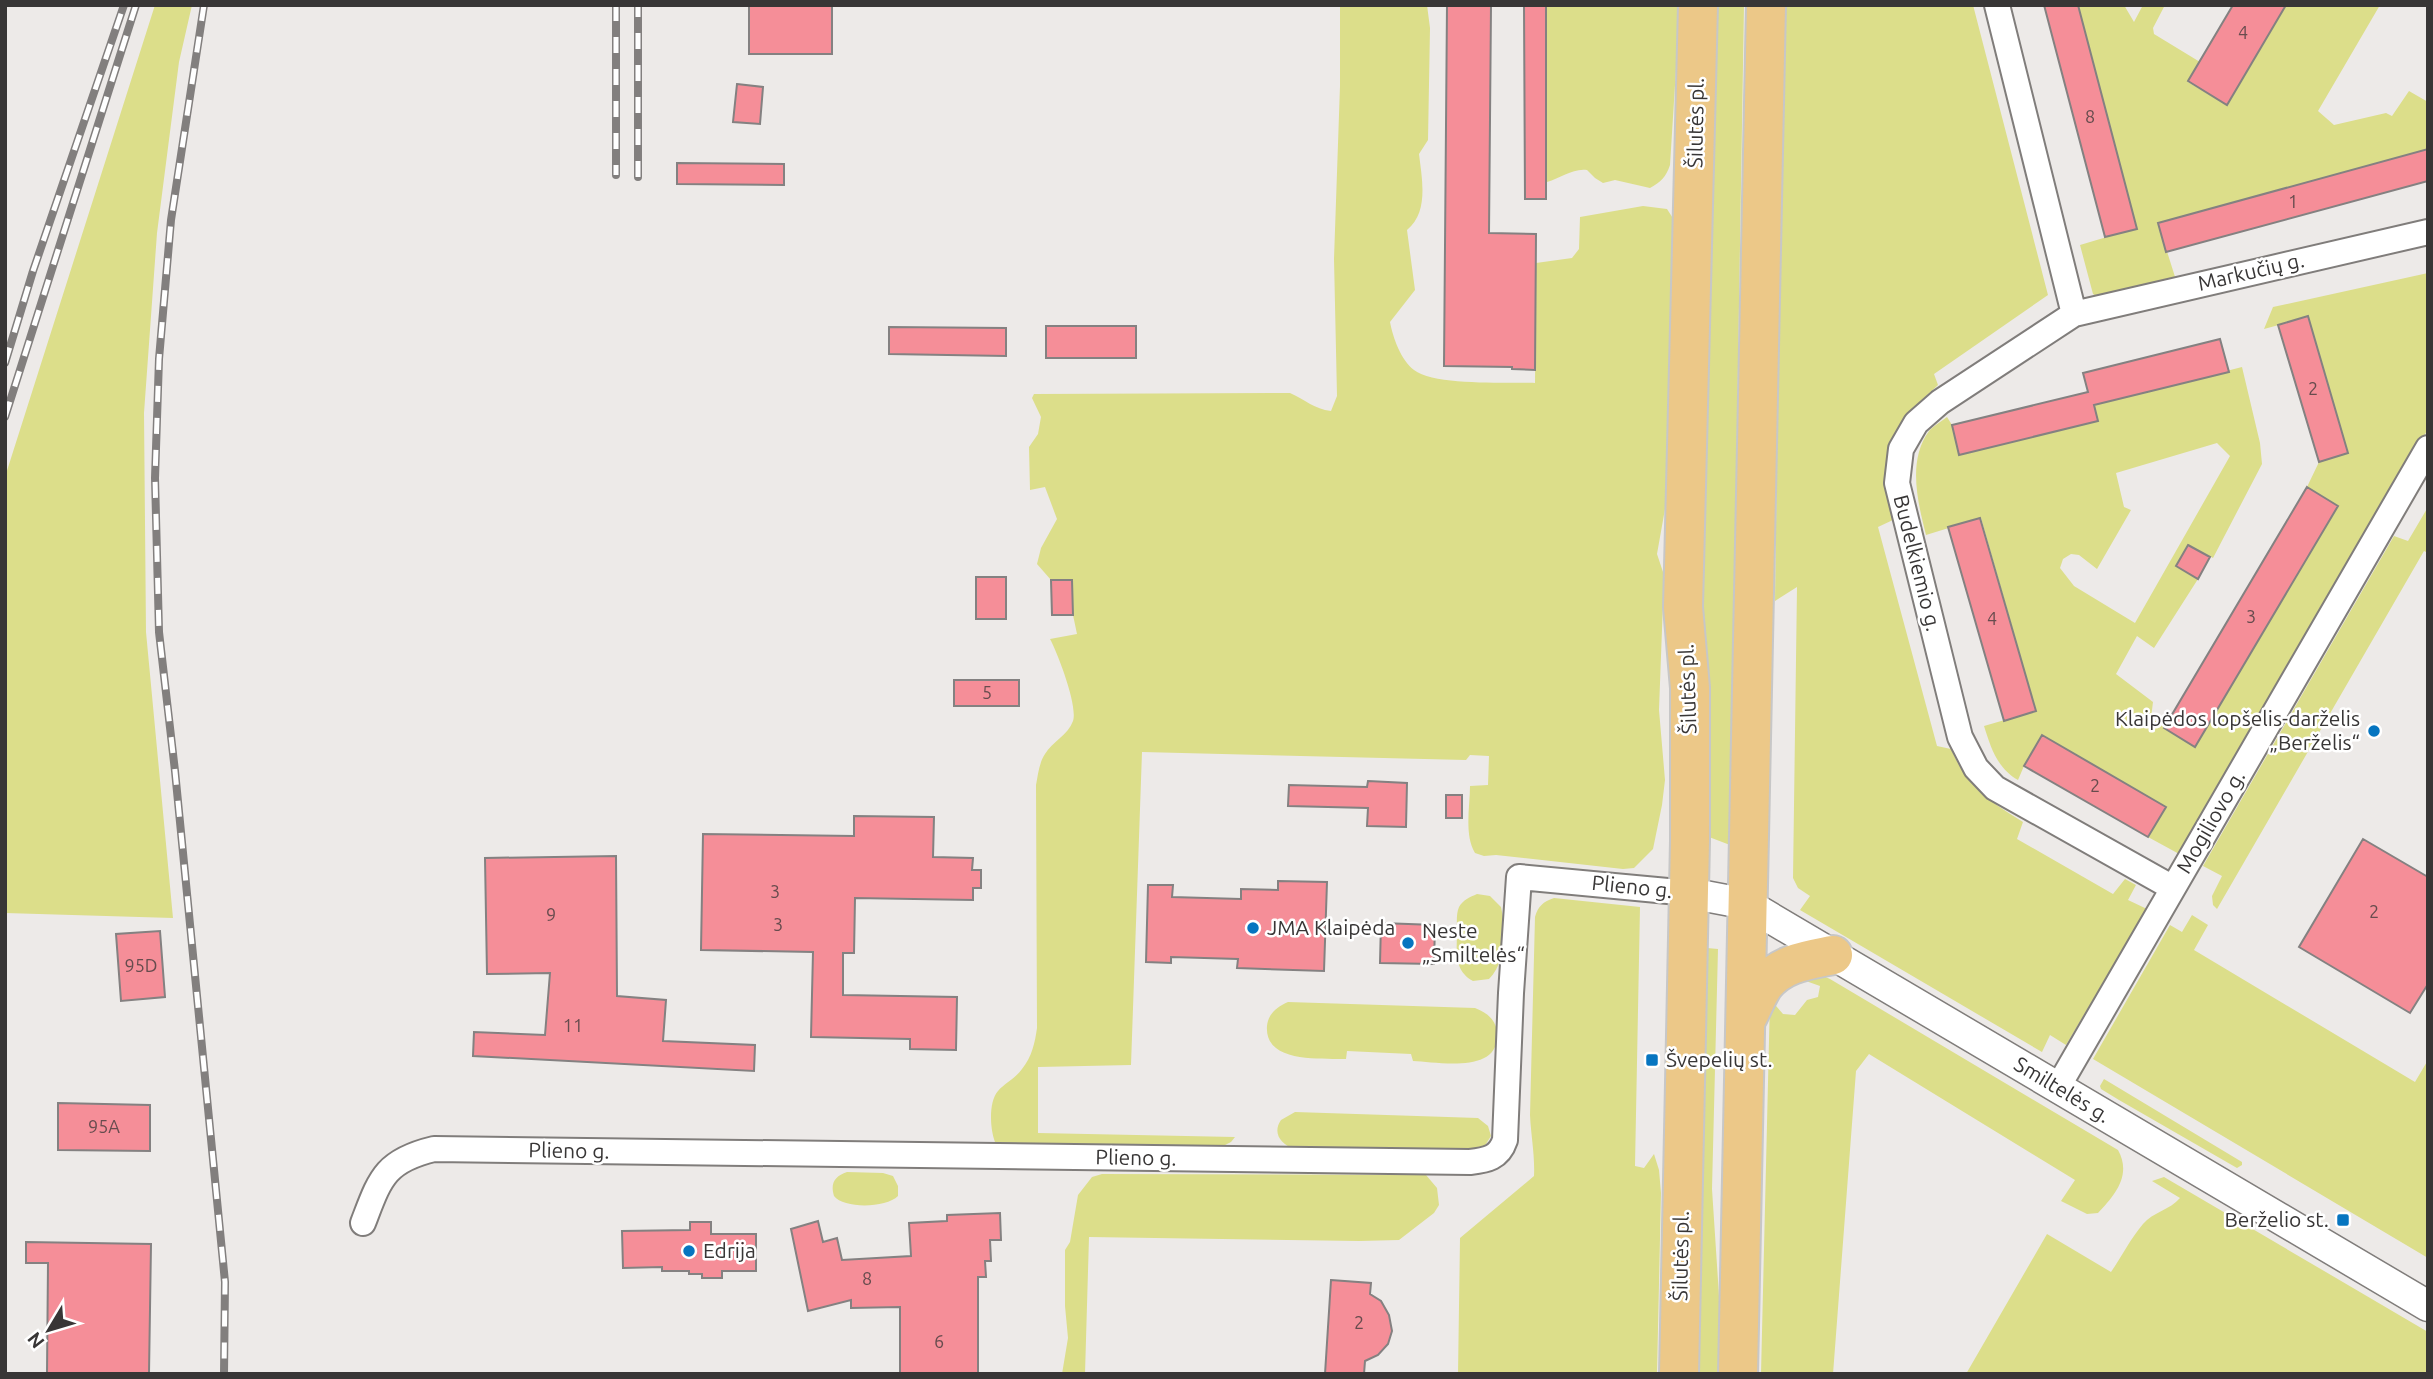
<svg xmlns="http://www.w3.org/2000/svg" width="2433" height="1379" font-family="Ubuntu,sans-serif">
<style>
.green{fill:#dcde8a;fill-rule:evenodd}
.building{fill:#f58e98;stroke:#848181;stroke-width:2}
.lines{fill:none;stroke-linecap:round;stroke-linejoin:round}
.minor-casing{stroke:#807d7b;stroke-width:28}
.tertiary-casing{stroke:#807d7b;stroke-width:33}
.primary-casing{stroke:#c7c7c7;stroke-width:42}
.minor{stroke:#fff;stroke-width:24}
.tertiary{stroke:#fff;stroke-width:30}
.primary{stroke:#ecc888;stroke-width:38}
.rail-casing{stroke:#827f7e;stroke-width:8}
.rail{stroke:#fff;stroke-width:5;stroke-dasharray:16;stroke-linecap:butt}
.poi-dot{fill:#0675c0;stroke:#fff;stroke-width:2.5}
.labels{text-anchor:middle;stroke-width:5;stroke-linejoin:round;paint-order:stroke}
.number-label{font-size:18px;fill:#674c4e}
.street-label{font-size:21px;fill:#383636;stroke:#fff}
.poi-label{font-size:21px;fill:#383636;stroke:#fff;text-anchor:start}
</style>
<rect width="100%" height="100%" fill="#edeae8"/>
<path class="green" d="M155 5H192L179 62 157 233 144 413 146 632 173 918 5 913V477Z
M1340 5H1427L1430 28 1428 140 1419 154C1422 179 1429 212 1407 230L1415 290 1390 322C1393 338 1401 360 1414 370 1435 386 1507 382 1535 383L1536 263 1572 258 1579 249 1580 217 1643 206 1667 209 1676 223 1668 492 1657 554 1664 575 1659 710 1665 780 1662 805 1653 849 1634 868 1623 869 1496 855 1484 856 1475 853C1464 835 1470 806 1470 786L1488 785 1489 756 1470 755 1466 760 1142 752 1131 1065 1038 1067V1133L1235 1137 1231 1142 1219 1148 996 1144C990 1132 988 1102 998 1091 1005 1083 1016 1078 1022 1069 1032 1057 1035 1042 1037 1028L1036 785C1038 775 1039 763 1045 754 1052 742 1068 735 1073 721 1078 706 1058 654 1050 639L1077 634 1073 615 1072 580H1051L1037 564 1041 548 1057 519 1045 487 1030 490 1029 447 1038 434 1041 417 1032 398 1034 394 1290 393C1306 400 1314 409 1331 411L1337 396 1334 259 1340 86Z
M1546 5H1680L1670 165C1666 177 1661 182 1650 188L1615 180 1603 183 1595 178 1587 170C1573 168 1561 178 1547 182Z
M1709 5H1744L1730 845 1709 837V685L1694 614Z
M1783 5H1973L2048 295 1934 374 1938 385 1904 417 1894 439 1895 519 1878 527 1937 746 1951 749C1968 787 1989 801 2023 822L2017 839 2113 894 2125 879 2136 885 2128 900 2147 909 2066 1045 2050 1035 2042 1052 1800 910 1810 896 1798 888 1793 878 1797 587 1775 601Z
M2078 5H2124L2134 22 2143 5H2165L2153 28 2154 34 2200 62 2188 82 2227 105 2286 5H2380L2318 111 2334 125 2386 113 2392 116 2409 91 2428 102V149L2158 223 2176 280 2101 299 2093 294 2080 245 2137 228Z
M2428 273V429L2181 855 2148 837 2165 807 2024 766 2018 780C1997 768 1991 748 1984 726L2036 711 1981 518 1926 535C1918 503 1907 461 1929 431 1933 426 1941 422 1947 417L1952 425 1960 455 2097 421 2094 405 2242 367 2260 443 2262 464 2213 558 2188 545 2176 566 2198 579 2154 648 2137 636 2116 674 2153 702 2151 718 2195 747 2338 506 2307 487 2319 462 2348 453 2308 317 2264 329 2273 307ZM2217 443 2230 456 2135 623 2074 586 2060 568 2063 559 2071 554 2079 555 2097 569 2131 510 2124 507 2116 473Z
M2428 507V553L2424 551 2217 909 2213 905 2212 896 2222 876 2203 866 2394 536 2408 541Z
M1477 894 1490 896 1501 907C1506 929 1506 963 1489 979L1473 981C1453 970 1457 950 1457 930 1457 923 1456 914 1459 907 1463 900 1470 897 1477 894Z
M1554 898 1640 907 1635 1166 1644 1168 1654 1154 1659 1170 1661 1193 1657 1374H1458L1460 1238 1534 1176C1535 1155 1531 1136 1530 1115L1535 917C1538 906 1543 902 1554 898Z
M2192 915 2208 925 2194 950 2415 1082 2428 1060V1258L2093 1059 2170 925 2182 932Z
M1707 948 1718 949 1712 1189 1720 1311 1719 1374H1696Z
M1806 968 1830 979 2118 1150C2132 1175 2115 1195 2098 1213L2087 1214 2061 1201 2075 1180 1869 1054 1856 1071 1833 1374H1761L1770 999 1783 1014 1795 1015 1807 1000 1818 997 1820 986 1803 980Z
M1288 1002 1475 1008C1486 1012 1495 1019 1497 1031 1502 1075 1438 1062 1413 1061L1411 1054 1347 1051 1346 1059C1323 1058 1264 1064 1267 1026 1268 1014 1277 1007 1288 1002Z
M2104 1079 2242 1162V1165L2237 1168 2119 1100 2101 1089 2100 1086Z
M1295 1112 1478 1118 1488 1126 1491 1136 1484 1147 1478 1150 1294 1149C1281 1144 1272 1133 1281 1120Z
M847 1172 883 1173 893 1176 898 1186V1196C886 1208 844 1209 834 1196 830 1183 835 1176 847 1172Z
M1102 1174 1426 1175 1437 1188 1439 1205 1434 1213 1399 1240 1359 1241 1089 1237 1085 1374H1062L1068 1338 1065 1306V1250L1070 1242 1078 1195 1092 1177Z
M2164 1177 2428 1332V1374H1966L2047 1234 2111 1272C2122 1256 2131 1238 2143 1224 2153 1212 2170 1210 2180 1198L2152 1181Z"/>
<path class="building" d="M749 5H832V54H749Z
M1447 5H1491L1489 233 1536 234 1535 370 1512 369V367L1444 366Z
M1524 5H1546V199H1525Z
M2044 5H2078L2137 229 2105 237Z
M2233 5H2286L2227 105 2188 81Z
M737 84 763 87 760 124 733 122Z
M2428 149V181L2166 252 2158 223Z
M677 163 784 164V185L677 184Z
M2308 316 2348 453 2319 462 2278 325Z
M1046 326H1136V358H1046Z
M889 327 1006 328V356L889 354Z
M2220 339 2229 372 2094 405 2098 421 1959 455 1952 425 2088 392 2083 373Z
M2307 487 2338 506 2195 747 2164 728Z
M1980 518 2036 711 2004 721 1948 527Z
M2188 545 2210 557 2198 579 2176 566Z
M976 577H1006V619H976Z
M1051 580H1072L1073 615H1052Z
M954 680H1019V706H954Z
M2042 735 2166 807 2148 837 2024 766Z
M1368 781 1407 783 1406 827 1367 826 1368 808 1288 806 1289 785 1367 787Z
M1446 795H1462V818H1446Z
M854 816 934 817 933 857 973 858 972 870H981V888H973V900L855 898 854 953H843V995L957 997 956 1050 910 1049V1039L811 1037 813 952 701 950 703 834 854 836Z
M2363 839 2428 877V984L2410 1013 2299 947Z
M616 856 617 996 666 1000 663 1041 755 1045 754 1071 473 1056 474 1032 545 1035 550 973 487 974 485 858Z
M1278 881 1327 882 1324 971 1237 968 1238 959 1171 957V963L1146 962 1148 885H1173L1172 897 1241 899V889L1278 890Z
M1381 923 1435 925 1434 964 1380 963Z
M160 931 165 997 121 1001 116 934Z
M58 1103 150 1105V1151L58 1150Z
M1000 1213 1001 1240H990L991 1261H985L986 1277H978V1374H900V1307L851 1308V1300L808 1311 791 1229 818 1221 823 1242 837 1238 842 1260 911 1256 909 1223 947 1221V1215Z
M690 1222H711V1234H756V1271H722V1278H702V1274H689V1271H662V1267L623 1268 622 1231 690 1230Z
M26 1242 151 1244 149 1374H47L48 1263H26Z
M1331 1280 1371 1283 1370 1294 1381 1301 1389 1315 1392 1331 1388 1344 1378 1355 1365 1361 1364 1374H1325Z"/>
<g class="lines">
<defs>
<path id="minor" d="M1997 5 2074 314
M2173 888 1995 788 1976 768 1960 737 1897 483 1901 449 1916 423 1940 402 2074 314 2428 232
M2058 1087 2428 448
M363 1223C380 1179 384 1161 434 1149L1470 1162C1487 1160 1499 1158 1505 1140L1511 993 1519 877 1689 893"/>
<path id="tertiary" d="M1689 893 1747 904 2428 1306"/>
<path id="primary" d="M1746 1020C1752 1009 1757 995 1764 985 1781 963 1808 960 1833 955
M1679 1374 1690 841V688L1683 607 1698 5
M1738 1374 1766 5"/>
</defs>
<use href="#minor" class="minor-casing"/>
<use href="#tertiary" class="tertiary-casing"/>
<use href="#primary" class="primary-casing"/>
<use href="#minor" class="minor"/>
<use href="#tertiary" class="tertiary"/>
<use href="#primary" class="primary"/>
<defs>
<path id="rail" d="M204 5 171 220 159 359 155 478 159 632 175 771 225 1282 224 1374
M616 5V175
M638 177V5
M5 363 33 271 124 5
M5 417 136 5"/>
</defs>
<use href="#rail" class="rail-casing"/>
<use href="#rail" class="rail"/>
</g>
<g class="poi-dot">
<circle cx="2374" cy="731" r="7"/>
<circle cx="1253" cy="928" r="7"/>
<circle cx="1408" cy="943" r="7"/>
<rect x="1645" y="1053" width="14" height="14" rx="3.5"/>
<rect x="2336" y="1213" width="14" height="14" rx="3.5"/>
<circle cx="689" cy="1251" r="7"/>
</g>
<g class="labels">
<g class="number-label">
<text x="2243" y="39">4</text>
<text x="2090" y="123">8</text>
<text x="2293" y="208">1</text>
<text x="2313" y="395">2</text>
<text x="2251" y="623">3</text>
<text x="1992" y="625">4</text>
<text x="987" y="699">5</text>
<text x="2095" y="792">2</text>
<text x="775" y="898">3</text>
<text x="2374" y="918">2</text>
<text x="551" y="921">9</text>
<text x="778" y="931">3</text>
<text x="141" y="972">95D</text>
<text x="573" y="1032">11</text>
<text x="104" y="1133">95A</text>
<text x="867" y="1285">8</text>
<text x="1359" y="1329">2</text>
<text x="939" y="1348">6</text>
</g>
<g class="street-label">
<text transform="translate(1696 123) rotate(-89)" y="7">Šilutės pl.</text>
<text transform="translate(2251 272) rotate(-13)" y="7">Markučių g.</text>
<text transform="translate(1917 563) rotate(76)" y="7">Budelkiemio g.</text>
<text transform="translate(1688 689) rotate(-92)" y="7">Šilutės pl.</text>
<text transform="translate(2211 822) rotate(-60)" y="7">Mogiliovo g.</text>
<text transform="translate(1632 887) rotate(6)" y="7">Plieno g.</text>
<text transform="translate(2062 1090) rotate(31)" y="7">Smiltelės g.</text>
<text transform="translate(569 1151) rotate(1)" y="7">Plieno g.</text>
<text transform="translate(1136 1158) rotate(1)" y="7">Plieno g.</text>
<text transform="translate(1681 1256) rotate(-89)" y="7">Šilutės pl.</text>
</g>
<g class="poi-label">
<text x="2360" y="726" text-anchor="end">Klaipėdos lopšelis-darželis<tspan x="2360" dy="24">„Berželis“</tspan></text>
<text x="1267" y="935">JMA Klaipėda</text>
<text x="1422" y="938">Neste<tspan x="1422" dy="24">„Smiltelės“</tspan></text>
<text x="1666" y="1067">Švepelių st.</text>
<text x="2329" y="1227" text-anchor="end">Berželio st.</text>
<text x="703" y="1258">Edrija</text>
</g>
</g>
<rect width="2433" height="1379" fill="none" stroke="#383636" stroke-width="14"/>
<g transform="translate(49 1330) rotate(232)" stroke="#ffffff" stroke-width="5" paint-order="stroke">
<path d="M0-5L12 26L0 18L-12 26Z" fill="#383636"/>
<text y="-10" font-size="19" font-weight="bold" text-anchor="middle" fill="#383636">N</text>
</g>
</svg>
